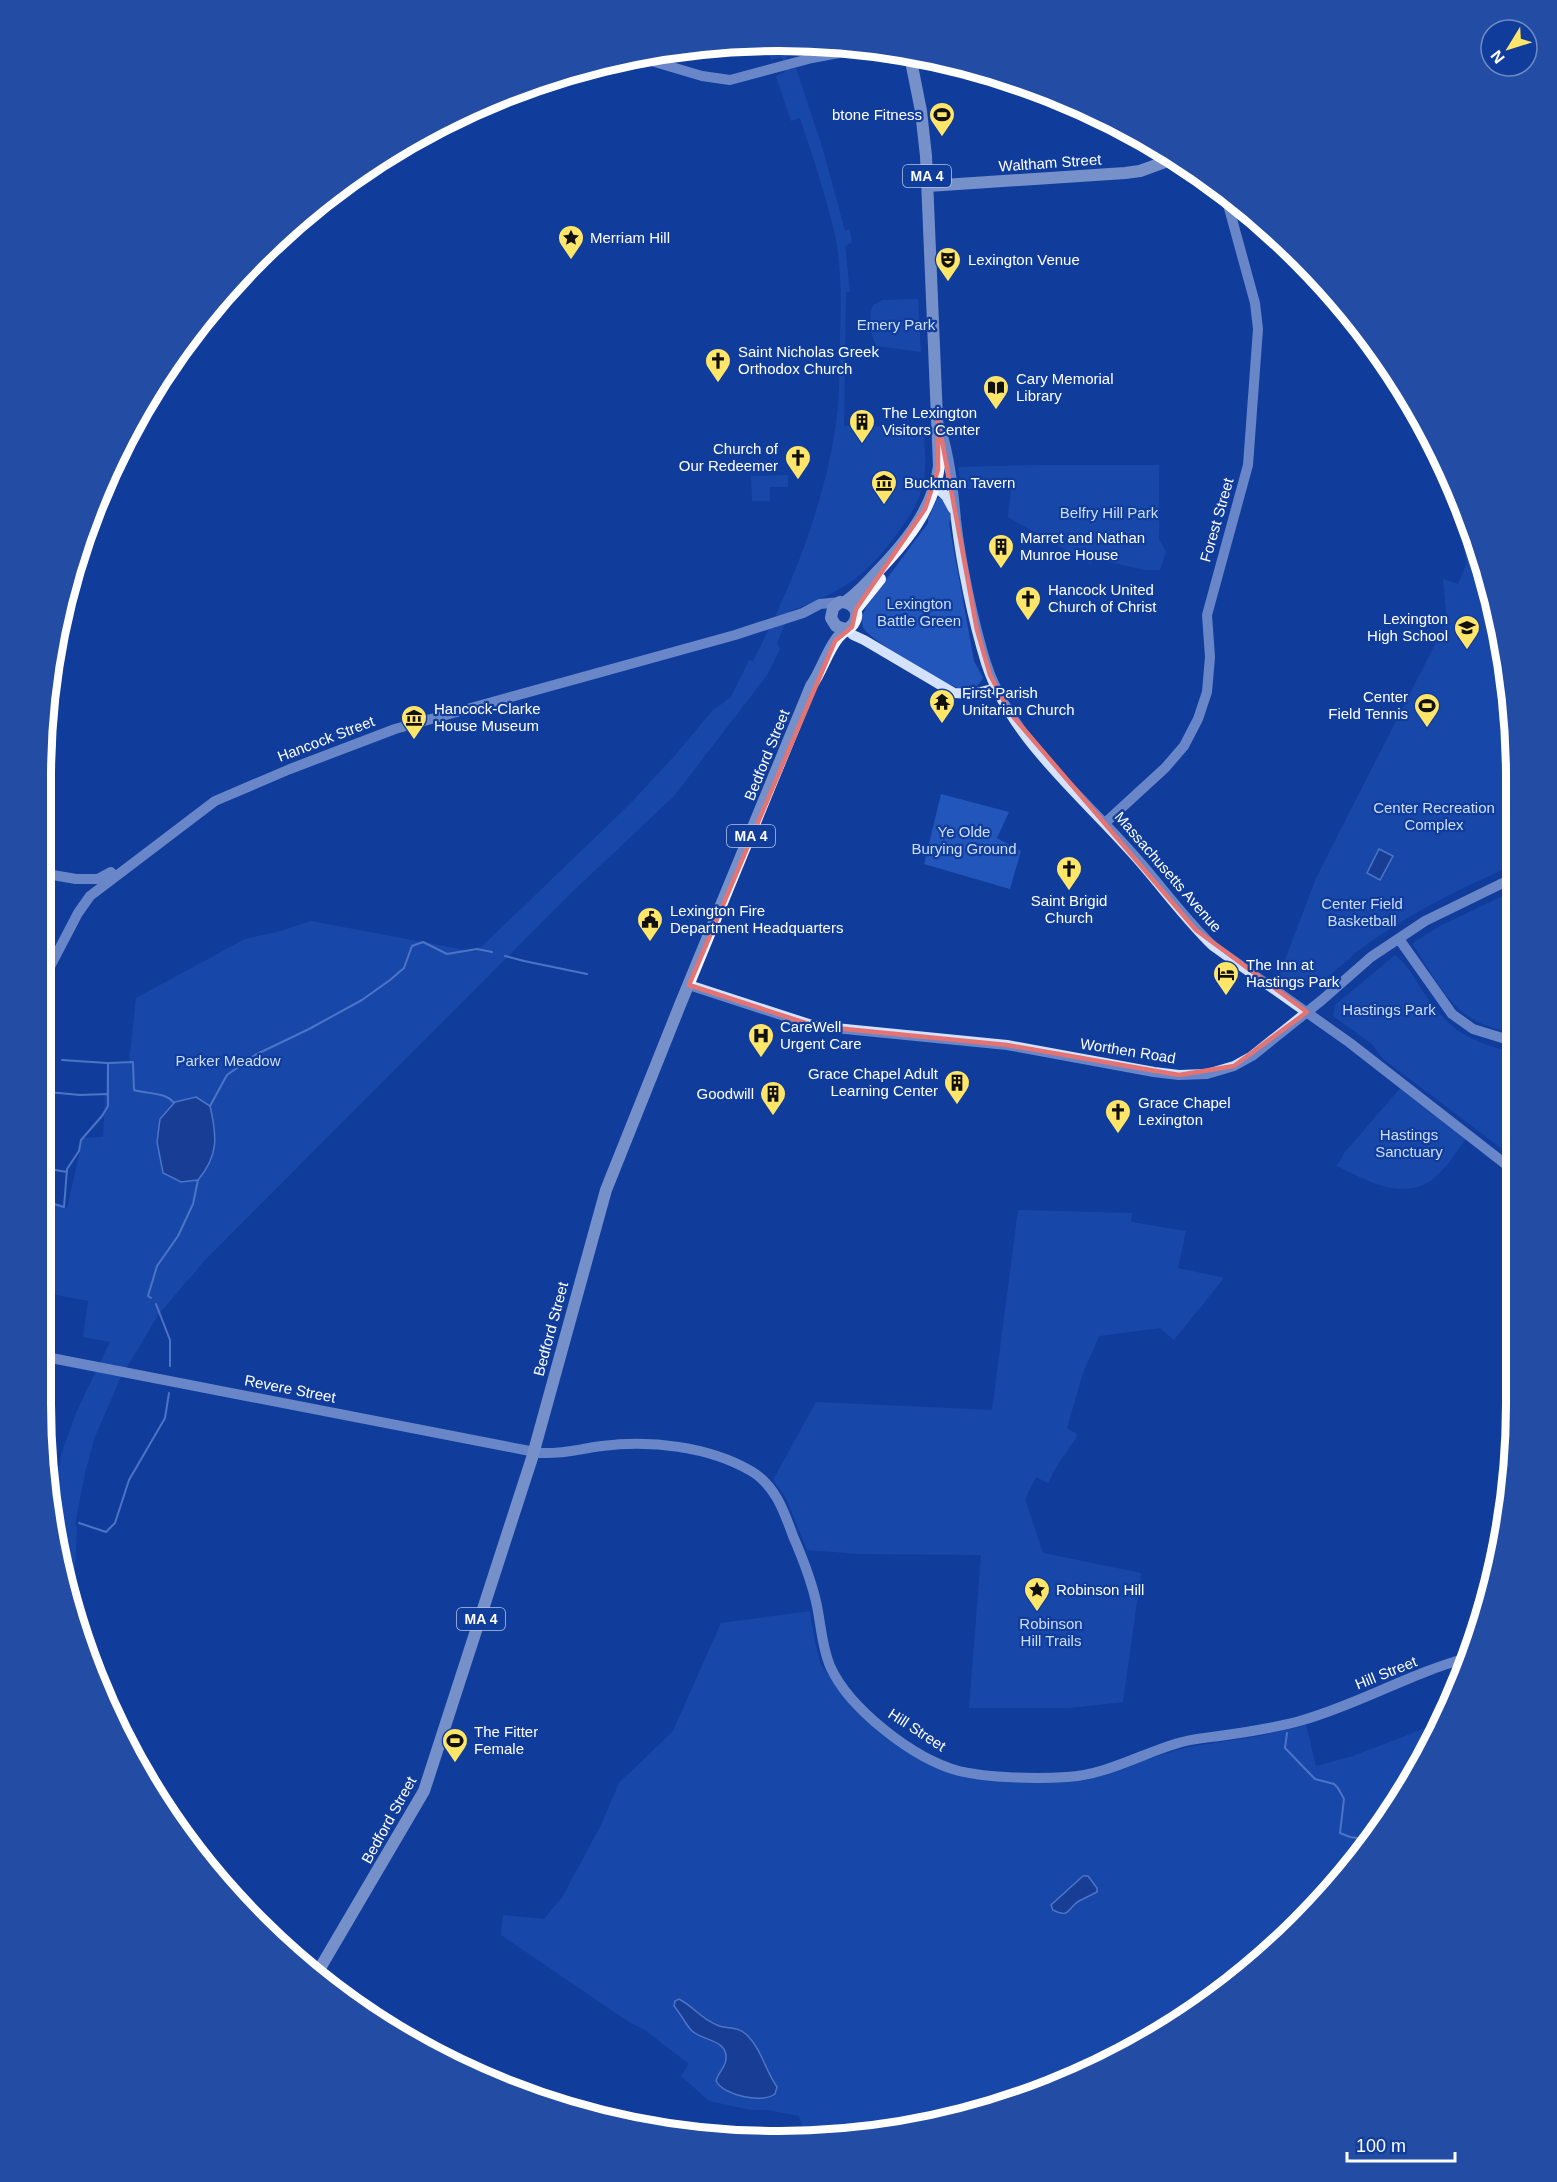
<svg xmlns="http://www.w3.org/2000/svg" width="1557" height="2182" font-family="Arial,sans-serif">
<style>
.green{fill:#2356ba}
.water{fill:#21428a;stroke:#96b8f8;stroke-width:1.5}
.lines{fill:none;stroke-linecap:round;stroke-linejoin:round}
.stream{stroke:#96b8f8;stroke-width:2}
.secondary{stroke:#d5e2fd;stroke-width:10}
.primary{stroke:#f2f6ff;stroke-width:12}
.marked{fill:none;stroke:#e47373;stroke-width:4.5;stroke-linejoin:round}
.labels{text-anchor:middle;stroke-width:4.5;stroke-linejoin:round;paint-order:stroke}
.shield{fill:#103d9c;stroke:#b7c5e1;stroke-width:1.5}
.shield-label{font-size:14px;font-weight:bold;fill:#fff}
.poi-label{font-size:15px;fill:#fff;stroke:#103d9c;text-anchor:start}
.street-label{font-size:15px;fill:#fff;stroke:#103d9c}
.park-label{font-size:15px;fill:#cddefe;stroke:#103d9c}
.rim{fill:none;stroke:#fff;stroke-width:8}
</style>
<rect width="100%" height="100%" fill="#103d9c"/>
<path class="green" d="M790 43 793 53 786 57 790 70 796 68 823 150 845 231 849 229 852 242 845 246 850 292H846L844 426 923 427C924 444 927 462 924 478 921 499 911 514 899 531 866 577 842 592 790 611L777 643 780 649 767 675 674 796 569 895 205 1260 158 1315 120 1379 94 1439 85 1473 75 1525 77 1526 75 1570 78 1631 66 1595 53 1500 62 1452 76 1413 110 1342 83 1337 88 1301 41 1292V1200L67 1208 83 1138 103 1137 107 1062 129 1063 136 998 245 939 277 932 311 921 476 952 630 804 677 753 712 711 731 697 749 660 753 661C794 582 828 497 838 408 840 386 839 362 840 340 841 307 842 273 836 240 827 198 813 158 800 118L791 121 776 76 786 72 782 57 771 60 766 44Z
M918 299 921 352 877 346C870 337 868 316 873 305L883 300Z
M1042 465H1159V539L1166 552 1160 570H1144L1093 558 1091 564 1008 517 1011 488 962 489 958 467Z
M788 475V487H770V501H752L751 476Z
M941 497 948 503 951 520 949 523 974 661 983 678C979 685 974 690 965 690 951 689 872 641 864 629 860 622 863 614 866 607L928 523V519L937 499Z
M1464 544 1474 548 1510 682 1511 866C1464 887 1418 909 1376 938 1355 951 1338 970 1318 984L1311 985 1279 976 1316 878 1447 621 1443 579 1458 584 1466 565Z
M941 794 1009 812 997 838 1021 851 1010 889 924 864Z
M1511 892 1512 1032C1454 1023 1443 990 1413 945L1414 942 1442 925Z
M1395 955C1408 965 1415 979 1423 992 1447 1029 1470 1042 1512 1052L1513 1157 1383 1059 1372 1044 1333 1016 1335 1005Z
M1403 1085 1469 1135C1458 1149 1447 1168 1433 1179 1402 1202 1366 1180 1337 1166L1345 1152Z
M1018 1210 1132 1213 1131 1222 1186 1231 1178 1268 1224 1278 1174 1340 1160 1328 1099 1336 1083 1373 1067 1428 1078 1435 1058 1464 1048 1483 1036 1477 1025 1499 1043 1553 1141 1573 1123 1702 1069 1708H969L981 1555 860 1554 807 1550 786 1498 773 1480 816 1402 992 1410Z
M810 1611 814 1638 821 1665 854 1710 881 1734 985 1779 1118 1768 1188 1747 1260 1736 1306 1725 1316 1766 1353 1756 1444 1721 1440 1730 1364 1853 1265 1959 1148 2042 1061 2085 874 2135H805L799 2116 768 2110H751L714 2102 708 2100 681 2076 689 2064 645 2030 629 2022 501 1935 503 1915 544 1919 563 1896 601 1825 619 1783 673 1731 721 1623Z"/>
<path class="water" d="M1379 849 1393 856 1380 880 1367 873Z
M196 1097 210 1106C217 1136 219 1155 198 1180L181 1182 163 1173 157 1142 160 1119 175 1102Z
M1083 1876H1088L1097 1888V1892C1091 1895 1085 1898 1079 1901 1067 1908 1070 1919 1053 1910L1051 1905Z
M679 1999C693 2006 701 2019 717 2025 728 2030 736 2025 747 2035 762 2050 765 2070 777 2087L775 2094C762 2104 723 2095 716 2081 718 2073 726 2066 726 2059 728 2039 701 2041 691 2030 685 2023 680 2013 674 2006L675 2001Z"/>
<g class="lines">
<path class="stream" d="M505 956 524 961 587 974
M62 1060 107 1063
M48 1092 80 1095 107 1094
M210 1106 227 1075 255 1055 309 1029 362 1000 390 980 404 968 412 946 423 942 447 954 477 949 492 952
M49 1169 67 1172
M41 1200 64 1207 67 1169 79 1151 81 1140 102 1116 108 1106V1063L133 1062 134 1090C147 1094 166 1092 174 1103
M151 1298 148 1296 157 1266 178 1236 193 1204 198 1180
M156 1304 170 1340V1366
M79 1523 106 1532 115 1523 129 1480 165 1418 169 1393
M1287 1733 1285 1748 1315 1779 1334 1784 1338 1788 1344 1799 1340 1833 1350 1837 1364 1839 1361 1856"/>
<path class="secondary" d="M638 57 702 76 730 80 812 58 865 48
M940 426C950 456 953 488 956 520 961 563 973 621 986 663 1010 738 1081 795 1132 853 1160 884 1183 917 1213 946L1350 1043 1513 1170
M935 486 946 496 953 509
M847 629 853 635 864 640 954 693 973 694 996 688
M1105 823 1165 768 1184 746 1198 719 1207 692 1210 657 1207 615 1248 465 1258 329 1255 303 1224 190
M41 873 76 879H98L111 872
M1399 939 1452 1014 1473 1029 1512 1041
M41 984 78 913 90 896 215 801 290 769 395 729 735 635 803 613 820 604 840 602
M689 985 815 1026 1007 1045 1154 1072 1179 1075 1207 1074 1234 1066 1252 1056 1322 1000 1371 957 1425 921 1511 879
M41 1356 540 1453C566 1454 578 1449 602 1446 650 1440 708 1446 751 1471 775 1485 784 1511 793 1536 803 1559 812 1582 817 1606 821 1626 822 1647 830 1666 849 1709 914 1759 959 1771 989 1778 1036 1779 1067 1777 1105 1775 1139 1755 1175 1744 1189 1739 1204 1738 1219 1736 1248 1732 1276 1728 1303 1720 1359 1704 1411 1673 1467 1658"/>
<path class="primary" d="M928 186 1125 173 1140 171 1173 159
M845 602C857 594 866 584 876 573 905 543 933 510 939 466L926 156 921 111 910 56
M856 609 880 579
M316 1975 424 1791 532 1458 606 1190 680 1005 811 686C821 672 826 654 836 640 841 632 849 629 853 624 861 612 853 602 840 602L833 608 831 618 836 626 845 629"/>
</g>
<path d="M0 0H1557V2182H0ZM938 419 977 630 990 675 1010 713 1196 930 1307 1012 1234 1066 1179 1075 1007 1045 815 1026 689 985 835 641 852 627 856 609 925 509 938 470Z" fill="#103d9c" fill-opacity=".55" fill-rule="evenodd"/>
<path class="marked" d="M938 419 977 630 990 675 1010 713 1196 930 1307 1012 1234 1066 1179 1075 1007 1045 815 1026 689 985 835 641 852 627 856 609 925 509 938 470Z"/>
<defs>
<symbol id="stadium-pin" viewBox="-11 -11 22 30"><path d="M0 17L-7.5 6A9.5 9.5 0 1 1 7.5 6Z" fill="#ffe568" stroke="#103d9c"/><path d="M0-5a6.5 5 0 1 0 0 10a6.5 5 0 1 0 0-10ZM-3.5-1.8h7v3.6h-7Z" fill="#111"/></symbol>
<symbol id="sight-pin" viewBox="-11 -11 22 30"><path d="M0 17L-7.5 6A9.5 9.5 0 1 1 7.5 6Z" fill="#ffe568" stroke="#103d9c"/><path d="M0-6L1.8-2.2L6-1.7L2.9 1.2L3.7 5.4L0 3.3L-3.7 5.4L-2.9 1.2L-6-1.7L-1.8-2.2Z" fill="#111"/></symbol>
<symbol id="theatre-pin" viewBox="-11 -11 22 30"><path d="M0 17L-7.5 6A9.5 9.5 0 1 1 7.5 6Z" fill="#ffe568" stroke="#103d9c"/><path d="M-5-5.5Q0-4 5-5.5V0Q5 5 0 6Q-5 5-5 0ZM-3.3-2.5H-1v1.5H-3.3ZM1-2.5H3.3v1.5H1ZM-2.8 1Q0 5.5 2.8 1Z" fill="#111"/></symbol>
<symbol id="church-pin" viewBox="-11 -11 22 30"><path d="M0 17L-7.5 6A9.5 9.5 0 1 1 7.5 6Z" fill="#ffe568" stroke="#103d9c"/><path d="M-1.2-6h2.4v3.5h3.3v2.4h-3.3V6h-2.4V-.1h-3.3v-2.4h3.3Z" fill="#111"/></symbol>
<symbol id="library-pin" viewBox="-11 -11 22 30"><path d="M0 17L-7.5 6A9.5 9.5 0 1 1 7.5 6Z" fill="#ffe568" stroke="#103d9c"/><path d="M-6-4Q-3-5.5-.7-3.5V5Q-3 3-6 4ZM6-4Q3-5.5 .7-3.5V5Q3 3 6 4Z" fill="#111"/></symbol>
<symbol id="building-pin" viewBox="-11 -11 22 30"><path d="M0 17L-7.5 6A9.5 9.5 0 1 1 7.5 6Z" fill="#ffe568" stroke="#103d9c"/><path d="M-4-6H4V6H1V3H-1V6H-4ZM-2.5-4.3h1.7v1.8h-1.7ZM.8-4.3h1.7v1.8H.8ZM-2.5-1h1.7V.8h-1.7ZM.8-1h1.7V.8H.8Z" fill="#111"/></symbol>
<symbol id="museum-pin" viewBox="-11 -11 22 30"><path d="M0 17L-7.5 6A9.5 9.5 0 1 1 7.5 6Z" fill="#ffe568" stroke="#103d9c"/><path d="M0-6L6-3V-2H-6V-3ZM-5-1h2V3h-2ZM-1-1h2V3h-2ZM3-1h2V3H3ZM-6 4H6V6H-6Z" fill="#111"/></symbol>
<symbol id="school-pin" viewBox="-11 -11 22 30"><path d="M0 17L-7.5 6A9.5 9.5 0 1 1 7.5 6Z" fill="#ffe568" stroke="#103d9c"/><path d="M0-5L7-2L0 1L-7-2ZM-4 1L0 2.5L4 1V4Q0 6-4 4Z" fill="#111"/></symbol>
<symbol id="temple-pin" viewBox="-11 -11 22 30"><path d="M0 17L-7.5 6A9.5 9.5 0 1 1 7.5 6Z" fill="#ffe568" stroke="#103d9c"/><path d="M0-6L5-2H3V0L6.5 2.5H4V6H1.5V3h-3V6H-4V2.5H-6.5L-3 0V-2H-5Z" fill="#111"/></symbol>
<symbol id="civic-pin" viewBox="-11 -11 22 30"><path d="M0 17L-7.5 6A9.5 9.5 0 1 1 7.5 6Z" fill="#ffe568" stroke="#103d9c"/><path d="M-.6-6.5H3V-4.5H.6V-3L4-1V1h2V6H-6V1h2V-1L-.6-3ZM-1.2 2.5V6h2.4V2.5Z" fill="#111"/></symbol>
<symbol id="hotel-pin" viewBox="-11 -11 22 30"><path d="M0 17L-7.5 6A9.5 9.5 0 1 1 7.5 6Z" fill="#ffe568" stroke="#103d9c"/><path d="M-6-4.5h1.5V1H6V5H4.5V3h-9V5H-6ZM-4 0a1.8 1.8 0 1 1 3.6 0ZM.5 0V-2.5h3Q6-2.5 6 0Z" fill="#111"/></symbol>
<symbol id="hospital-pin" viewBox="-11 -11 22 30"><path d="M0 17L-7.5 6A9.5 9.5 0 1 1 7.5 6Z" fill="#ffe568" stroke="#103d9c"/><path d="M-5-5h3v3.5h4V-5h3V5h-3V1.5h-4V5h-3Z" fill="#111"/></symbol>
</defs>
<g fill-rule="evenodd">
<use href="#stadium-pin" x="927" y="100" width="30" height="40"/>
<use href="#sight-pin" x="556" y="223" width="30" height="40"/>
<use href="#theatre-pin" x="933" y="245" width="30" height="40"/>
<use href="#church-pin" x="703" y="346" width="30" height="40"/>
<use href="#library-pin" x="981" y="373" width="30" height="40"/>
<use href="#building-pin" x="847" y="407" width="30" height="40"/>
<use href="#church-pin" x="783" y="443" width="30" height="40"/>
<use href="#museum-pin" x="869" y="468" width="30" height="40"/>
<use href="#building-pin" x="986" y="532" width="30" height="40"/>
<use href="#church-pin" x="1013" y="584" width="30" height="40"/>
<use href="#school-pin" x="1452" y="613" width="30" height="40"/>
<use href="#temple-pin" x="927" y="687" width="30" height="40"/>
<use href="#stadium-pin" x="1412" y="691" width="30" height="40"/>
<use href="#museum-pin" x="399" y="703" width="30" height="40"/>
<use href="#church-pin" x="1054" y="854" width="30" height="40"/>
<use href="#civic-pin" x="635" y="905" width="30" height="40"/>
<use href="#hotel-pin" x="1211" y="959" width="30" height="40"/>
<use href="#hospital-pin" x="746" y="1021" width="30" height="40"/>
<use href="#building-pin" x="942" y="1068" width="30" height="40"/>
<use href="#building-pin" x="758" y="1079" width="30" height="40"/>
<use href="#church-pin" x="1103" y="1097" width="30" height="40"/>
<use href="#sight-pin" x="1022" y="1575" width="30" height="40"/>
<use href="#stadium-pin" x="440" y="1726" width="30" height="40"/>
</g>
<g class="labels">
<g class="shield">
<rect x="903" y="165" width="48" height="22" rx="4.5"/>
<rect x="727" y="825" width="48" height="22" rx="4.5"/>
<rect x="457" y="1608" width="48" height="22" rx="4.5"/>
</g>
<g class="shield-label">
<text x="927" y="181">MA 4</text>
<text x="751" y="841">MA 4</text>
<text x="481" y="1624">MA 4</text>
</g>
<g class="poi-label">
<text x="922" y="120" text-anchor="end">btone Fitness</text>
<text x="590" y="243">Merriam Hill</text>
<text x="968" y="265">Lexington Venue</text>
<text x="738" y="357">Saint Nicholas Greek<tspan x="738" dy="17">Orthodox Church</tspan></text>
<text x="1016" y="384">Cary Memorial<tspan x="1016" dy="17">Library</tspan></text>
<text x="882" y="418">The Lexington<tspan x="882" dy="17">Visitors Center</tspan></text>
<text x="778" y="454" text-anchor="end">Church of<tspan x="778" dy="17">Our Redeemer</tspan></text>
<text x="904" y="488">Buckman Tavern</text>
<text x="1020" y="543">Marret and Nathan<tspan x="1020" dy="17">Munroe House</tspan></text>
<text x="1048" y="595">Hancock United<tspan x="1048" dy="17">Church of Christ</tspan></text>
<text x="1448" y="624" text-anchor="end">Lexington<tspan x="1448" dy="17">High School</tspan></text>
<text x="962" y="698">First Parish<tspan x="962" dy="17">Unitarian Church</tspan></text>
<text x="1408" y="702" text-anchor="end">Center<tspan x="1408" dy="17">Field Tennis</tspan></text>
<text x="434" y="714">Hancock-Clarke<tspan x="434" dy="17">House Museum</tspan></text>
<text x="1069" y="906" text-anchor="middle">Saint Brigid<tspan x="1069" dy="17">Church</tspan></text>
<text x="670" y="916">Lexington Fire<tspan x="670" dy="17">Department Headquarters</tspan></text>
<text x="1246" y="970">The Inn at<tspan x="1246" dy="17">Hastings Park</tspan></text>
<text x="780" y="1032">CareWell<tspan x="780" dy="17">Urgent Care</tspan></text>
<text x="938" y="1079" text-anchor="end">Grace Chapel Adult<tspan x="938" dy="17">Learning Center</tspan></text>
<text x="754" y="1099" text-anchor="end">Goodwill</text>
<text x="1138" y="1108">Grace Chapel<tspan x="1138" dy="17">Lexington</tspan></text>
<text x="1056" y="1595">Robinson Hill</text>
<text x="474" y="1737">The Fitter<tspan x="474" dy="17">Female</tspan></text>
</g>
<g class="street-label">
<text transform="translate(1050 163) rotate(-4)" y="5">Waltham Street</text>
<text transform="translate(1217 520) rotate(-74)" y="5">Forest Street</text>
<text transform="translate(326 739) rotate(-21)" y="5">Hancock Street</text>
<text transform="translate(767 755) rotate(-68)" y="5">Bedford Street</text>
<text transform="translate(1168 872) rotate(49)" y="5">Massachusetts Avenue</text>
<text transform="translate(1128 1051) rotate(9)" y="5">Worthen Road</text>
<text transform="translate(551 1329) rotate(-75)" y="5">Bedford Street</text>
<text transform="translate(290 1389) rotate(11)" y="5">Revere Street</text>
<text transform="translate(1386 1673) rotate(-22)" y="5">Hill Street</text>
<text transform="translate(917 1730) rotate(33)" y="5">Hill Street</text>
<text transform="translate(389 1820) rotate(-61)" y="5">Bedford Street</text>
</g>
<g class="park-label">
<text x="896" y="330">Emery Park</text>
<text x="1109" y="518">Belfry Hill Park</text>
<text x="919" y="609">Lexington<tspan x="919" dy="17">Battle Green</tspan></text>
<text x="1434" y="813">Center Recreation<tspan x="1434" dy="17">Complex</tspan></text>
<text x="964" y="837">Ye Olde<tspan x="964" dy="17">Burying Ground</tspan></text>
<text x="1362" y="909">Center Field<tspan x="1362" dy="17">Basketball</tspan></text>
<text x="1389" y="1015">Hastings Park</text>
<text x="228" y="1066">Parker Meadow</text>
<text x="1409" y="1140">Hastings<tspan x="1409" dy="17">Sanctuary</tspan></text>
<text x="1051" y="1629">Robinson<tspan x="1051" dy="17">Hill Trails</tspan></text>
</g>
</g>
<path d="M0 0H1557V2182H0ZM778 51H779A727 727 0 0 1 1506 778V1404A727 727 0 0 1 779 2131H778A727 727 0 0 1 51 1404V778A727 727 0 0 1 778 51Z" fill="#234da4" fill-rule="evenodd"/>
<path class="rim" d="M778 51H779A727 727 0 0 1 1506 778V1404A727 727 0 0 1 779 2131H778A727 727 0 0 1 51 1404V778A727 727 0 0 1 778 51Z"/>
<g transform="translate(1509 48) rotate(232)"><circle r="28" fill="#103d9c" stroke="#708bc4" stroke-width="1.5"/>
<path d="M0-4.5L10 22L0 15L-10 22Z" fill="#ffe568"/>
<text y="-9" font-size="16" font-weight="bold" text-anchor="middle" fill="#ffffff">N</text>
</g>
<path d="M1347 2152v9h108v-9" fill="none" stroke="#ffffff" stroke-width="3"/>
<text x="1356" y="2152" font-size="18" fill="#ffffff" stroke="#103d9c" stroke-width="4.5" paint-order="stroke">100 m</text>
</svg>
